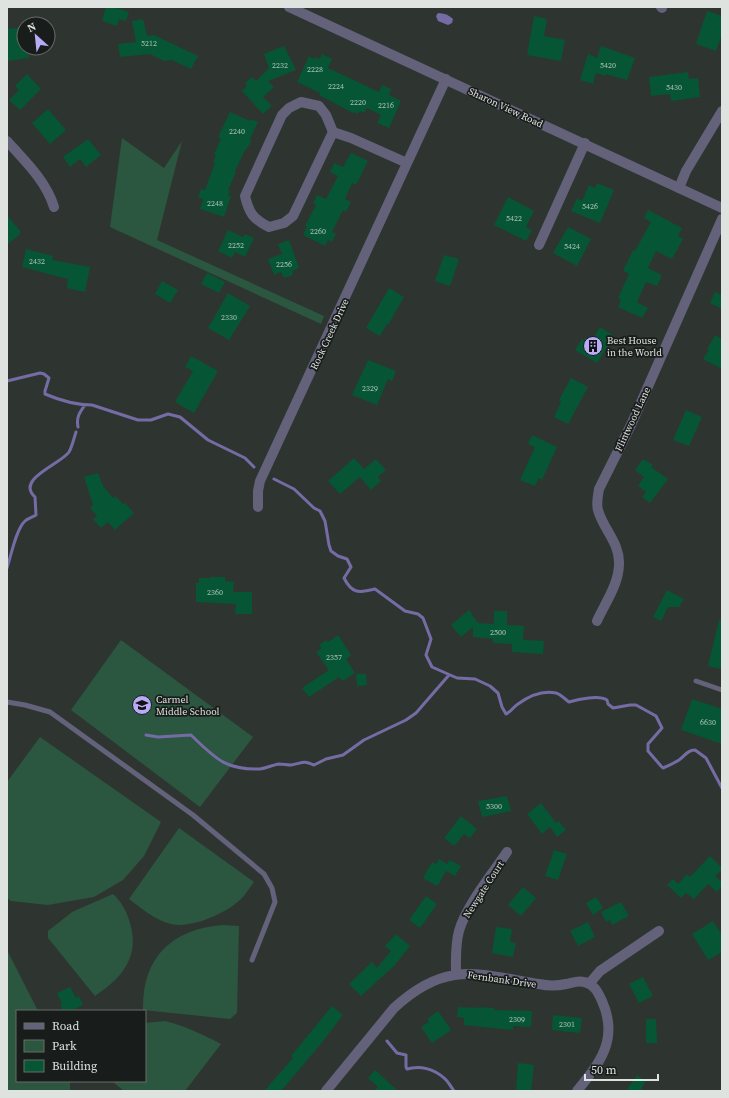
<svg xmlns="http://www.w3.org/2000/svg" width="729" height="1098" font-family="'Source Serif 4',serif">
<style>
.green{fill:#2b563f}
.water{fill:#756ca6}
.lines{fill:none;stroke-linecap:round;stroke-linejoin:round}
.stream{stroke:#756ca6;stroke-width:3}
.building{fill:#065535}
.service{stroke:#64617a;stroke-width:5}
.minor{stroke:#64617a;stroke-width:10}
.tertiary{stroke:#64617a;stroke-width:10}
.labels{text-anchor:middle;stroke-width:3.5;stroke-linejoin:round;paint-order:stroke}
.number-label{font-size:8px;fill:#a8c0b5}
.street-label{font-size:10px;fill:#dee3e0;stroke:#181c1a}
.poi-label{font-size:10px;fill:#dee3e0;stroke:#181c1a;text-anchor:start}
</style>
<rect width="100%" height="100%" fill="#2e3531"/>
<path class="green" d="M122 138 164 168 182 141 157 240 324 316 321 324 110 227Z
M121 640 253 737 200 807 71 710Z
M40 737 161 822 144 856 123 880 94 897 48 905 11 901 7 898V782Z
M179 828 254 882C250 887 246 894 241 899 227 913 191 929 171 924 155 920 142 909 129 899Z
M113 894C121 901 127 912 130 923 140 957 122 978 95 996L48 938V931L72 912Z
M223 925 239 926 237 1013 230 1019 143 1010C142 958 171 929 223 925Z
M7 950 38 1011H17V1081H70V1091H7Z
M165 1021C185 1026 202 1034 221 1044L185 1091H124L112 1081H145V1023Z"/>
<path class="water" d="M438 13C444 13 449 15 453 19L452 23 448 25 438 21 436 16Z"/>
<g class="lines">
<path class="stream" d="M7 381 40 373 44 374 49 378 45 391V394C59 400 77 405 92 405L138 420H151L168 414 180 417 208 440 245 458 254 467
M78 427C76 417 80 412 85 405
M274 479 294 489 314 508 320 511 325 521 329 545 331 551 338 556 347 559 351 567 344 578C352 594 359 593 375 589L405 611 418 614 423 618 431 639 426 655 432 667 457 678 475 679 490 686 498 693 502 707 506 714C512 711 513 707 518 704 529 696 542 690 556 693 560 694 565 699 569 702 579 699 599 695 607 700L608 704 613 708 630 705H636L656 716 662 728 648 744V751L661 766 663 768C668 766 674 763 679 760 685 756 687 750 695 750L706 758 722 788
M7 568C11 556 16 529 25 521 28 518 33 517 36 515L35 497C15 479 61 464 69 452 72 447 74 438 76 432
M146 735 158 737 191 735C215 758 225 770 260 769 267 768 272 765 279 764 283 764 287 765 291 765 304 763 301 760 314 765L326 759 343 755 364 740 406 720 416 713 449 675
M387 1041 397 1053 406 1055V1067L407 1069C420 1065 434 1069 444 1078 448 1081 451 1087 454 1091"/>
</g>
<path class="building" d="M106 7H114L129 12 126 21 119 19 117 26 102 21Z
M707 11 722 16V34L716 51 696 44Z
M534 16 547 19 544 36 565 40 561 61 527 55Z
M143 19 147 36 154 35 198 56 191 69 172 60 164 61 150 54 120 57 118 44 136 42 132 21Z
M24 27V48H28L29 58 7 61V29Z
M284 46 296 70 268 81 274 87 263 97 272 106 263 114 242 91 247 86 245 83 252 77 256 81 269 68 264 54Z
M601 46 635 58 627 80 606 74 605 76 596 73 593 84 580 80 588 54 597 58Z
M322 54 332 59 328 68 379 92 382 85 391 89 389 95 401 101 389 128 377 123 381 115 367 108 364 113 360 111 358 114 354 112 353 113 319 95 320 93 297 82 309 56 314 59 316 57 320 59Z
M688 72 689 79 698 78 700 97 671 101 670 94 651 96 649 77Z
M27 74 41 89 20 110 9 100 19 90 15 86Z
M48 109 66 130 50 144 32 123Z
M230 112 250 121 251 119 258 122 250 139 252 140 246 150H245L235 171 236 172 228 190 230 191 228 196H231L224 217 200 209 203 199 198 197 201 189 205 190 215 163 213 162 216 156 214 154 221 139 218 137Z
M88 139 101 155 86 167 80 159 70 167 63 157Z
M351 153 368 161 356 185 352 183 345 199 351 202 346 212 343 210 332 232 336 234 332 242 328 240 325 246 303 235 307 226H305L316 205 313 204 317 195 326 199 338 176 330 172 334 163 343 167Z
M597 183 614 190 600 223 571 211 577 198 582 201 589 185 595 188Z
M508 197 534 211 526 227 532 230 526 241 494 225Z
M648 210 682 228 678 236 683 239 672 259 656 251 648 268 662 275 657 286 646 282 637 302 648 308 642 318 618 307 621 300 618 298 629 274 623 271 633 250 635 251 651 222 644 218Z
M7 215 20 231V234L7 245Z
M568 227 591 239 577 266 553 253Z
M228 230 243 237 245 234 254 238 245 257 235 252 232 258 218 251Z
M289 240 299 268 292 271 293 275 284 278 281 272 274 275 268 259 282 254 278 244Z
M26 249 53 256 52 260 90 267 85 292 67 288 68 279 22 267Z
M444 255 459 259 450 286 435 281Z
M207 273 225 282 219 293 201 284Z
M162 281 178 290 170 303 155 294Z
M389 288 404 297 388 325 387 324 380 336 366 328Z
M715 292 722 295V309L710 303Z
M228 293 250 306 229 340 208 328Z
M600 327 614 336 597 363 575 350 582 339 587 342 591 335 594 337Z
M715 335 722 339V369L703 359 709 350 707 349Z
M191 356 218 371 194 413 175 402 193 371 185 367Z
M368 360 396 371 392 381 388 379 377 405 352 395Z
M571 378 588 387 568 424 554 417 561 402 559 400Z
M686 410 702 417 689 446 673 440Z
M532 435 557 447 542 480 539 478 535 486 520 480 535 447 528 444Z
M354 458 364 469 376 459 386 470 378 477 381 481 371 490 360 477 340 494 328 481Z
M643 459 653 465 651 467 668 479 650 503 642 497 646 492 638 486 644 477 635 470Z
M98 473 103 486 113 498 115 496 123 504 125 503 134 513 115 530 108 522 101 528 93 519 97 516 90 508 93 505 84 477Z
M210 577H225V581L234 582 233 592H252V614H235L236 604 196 602V583H199V578H210Z
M667 590 684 599 679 607H668L661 621 653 617Z
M469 610 478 623 494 624V611H507V625L524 626 523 640 544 641 543 654 512 652V644L493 643V639L473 637V627L461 637 451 625Z
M719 620H722V669L708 666Z
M338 635 351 655 346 659 355 673 343 681 339 677 309 697 302 688 329 670 316 652 322 648 319 645 326 640 328 642Z
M356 674H366L367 685 357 686Z
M692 699 722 709V744L681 730Z
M507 796 511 811 482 817 478 801Z
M541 803 556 823 559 821 566 830 557 837 550 827 542 834 527 814Z
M461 816 477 829 470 838 464 834 454 846 444 838Z
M554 850 567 854 558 880 545 876Z
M710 856 722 868V870L715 876 722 882V886L717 892 708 884 694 899 686 893 681 898 667 885 673 879 678 884 687 874 690 877Z
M439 859 447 864 450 860 461 866 455 876 446 871 438 885H435L423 878 432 862 436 864Z
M523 887 536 898 521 916 508 905Z
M426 896 437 904 420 928 409 920Z
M596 897 603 908 593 915 586 903Z
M621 902 629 916 612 925 610 920 606 922 601 912Z
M713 921 722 935V952L708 960 692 934Z
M588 922 595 937 578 946 570 931Z
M496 927 512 929 510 942 516 943 513 957 492 953Z
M396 934 410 946 394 966 361 996 349 984 372 962 377 968 391 951 385 946Z
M643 977 653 996 639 1003 629 984Z
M70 987 76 998 79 996 83 1005 71 1011H63L60 1005 62 1004 57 993Z
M332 1006 343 1015 320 1045 281 1091H264L293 1058 291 1056Z
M458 1007 479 1008V1007L494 1008V1010L532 1011 531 1027 513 1026V1030L464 1025V1018L457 1017Z
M438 1011 450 1028V1031L432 1043 421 1027 429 1022 427 1019Z
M553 1015 582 1018 580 1033 552 1030Z
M646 1019H656L657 1043H646Z
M518 1063 534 1065 531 1091H516Z
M375 1070 398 1091H374L378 1087 368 1078Z
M637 1075 646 1081 640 1091H626Z"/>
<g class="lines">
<path class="service" d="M696 681 722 690
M7 702 25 705 50 712 193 815 264 874 272 888 275 902 252 960"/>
<path class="minor" d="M661 7 662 8
M333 132 293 216 284 223 269 227C253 219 249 213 245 196L282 115 289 108 301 102 319 106 326 115 333 132 351 138 407 163
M7 141C25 161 46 181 54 207
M679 188 686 171 722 111
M539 245 585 143
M258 507V491L260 481 446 79
M597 621C605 603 619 584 619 564 620 543 603 529 598 510 596 503 598 496 599 489L631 425 722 219
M456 974C456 960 455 945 459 931 466 906 492 874 507 852
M589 984 600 971 659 931
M326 1091 394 1008C446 960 477 974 539 984 548 986 557 986 566 984 572 983 578 980 584 982 594 984 598 992 602 1001 619 1039 600 1063 577 1091"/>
<path class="tertiary" d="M289 7 722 208"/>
</g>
<defs>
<symbol id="building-disc" viewBox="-11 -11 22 22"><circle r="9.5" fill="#b7abf8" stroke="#181c1a"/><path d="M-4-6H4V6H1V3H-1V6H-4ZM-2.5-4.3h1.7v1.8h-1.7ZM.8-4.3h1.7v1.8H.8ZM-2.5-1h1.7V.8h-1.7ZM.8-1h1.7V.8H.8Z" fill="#111"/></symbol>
<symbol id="school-disc" viewBox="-11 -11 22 22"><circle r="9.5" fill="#b7abf8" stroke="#181c1a"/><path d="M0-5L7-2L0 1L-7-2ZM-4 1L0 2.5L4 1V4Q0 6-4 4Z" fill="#111"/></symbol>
</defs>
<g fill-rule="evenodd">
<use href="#building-disc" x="582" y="335" width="22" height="22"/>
<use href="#school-disc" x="131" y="694" width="22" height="22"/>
</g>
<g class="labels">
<g class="number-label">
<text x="149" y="46">5212</text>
<text x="280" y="68">2232</text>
<text x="608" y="68">5420</text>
<text x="315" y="72">2228</text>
<text x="336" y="89">2224</text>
<text x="674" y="90">5430</text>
<text x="358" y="105">2220</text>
<text x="386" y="108">2216</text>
<text x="237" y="134">2240</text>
<text x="215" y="206">2248</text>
<text x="590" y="209">5426</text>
<text x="514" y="221">5422</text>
<text x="318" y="234">2260</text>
<text x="236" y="248">2252</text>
<text x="572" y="249">5424</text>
<text x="37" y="264">2432</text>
<text x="284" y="267">2256</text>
<text x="229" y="320">2330</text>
<text x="370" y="391">2329</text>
<text x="215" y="595">2360</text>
<text x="498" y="635">2500</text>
<text x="334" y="660">2357</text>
<text x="708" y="725">6630</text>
<text x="494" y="809">5300</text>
<text x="517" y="1022">2309</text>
<text x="567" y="1027">2301</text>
</g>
<g class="street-label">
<text transform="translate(506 107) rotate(25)" y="4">Sharon View Road</text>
<text transform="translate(329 334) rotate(-65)" y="4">Rock Creek Drive</text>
<text transform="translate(632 419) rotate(-65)" y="4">Flintwood Lane</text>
<text transform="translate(483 889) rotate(-57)" y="4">Newgate Court</text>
<text transform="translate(502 979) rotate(8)" y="4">Fernbank Drive</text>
</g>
<g class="poi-label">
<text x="607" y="344">Best House<tspan x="607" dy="12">in the World</tspan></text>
<text x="156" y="703">Carmel<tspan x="156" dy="12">Middle School</tspan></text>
</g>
</g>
<rect width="729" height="1098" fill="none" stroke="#dee3e0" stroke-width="16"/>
<rect x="16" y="1010" width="130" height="72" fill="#181c1a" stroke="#676c69"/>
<rect x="24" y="1023" width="20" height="6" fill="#64617a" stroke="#676c69"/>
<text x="52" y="1030" font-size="12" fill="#dee3e0">Road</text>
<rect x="24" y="1040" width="20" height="12" fill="#2b563f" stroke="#676c69"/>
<text x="52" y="1050" font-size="12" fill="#dee3e0">Park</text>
<rect x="24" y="1060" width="20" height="12" fill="#065535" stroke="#676c69"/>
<text x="52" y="1070" font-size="12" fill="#dee3e0">Building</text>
<g transform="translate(36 36) rotate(333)"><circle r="19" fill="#181c1a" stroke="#676c69"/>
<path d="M0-3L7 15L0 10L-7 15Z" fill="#b7abf8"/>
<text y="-6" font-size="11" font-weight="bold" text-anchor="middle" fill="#dee3e0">N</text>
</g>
<path d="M585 1074v6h73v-6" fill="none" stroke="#dee3e0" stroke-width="2"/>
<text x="591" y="1074" font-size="12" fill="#dee3e0" stroke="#181c1a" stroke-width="3" paint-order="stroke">50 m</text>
</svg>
